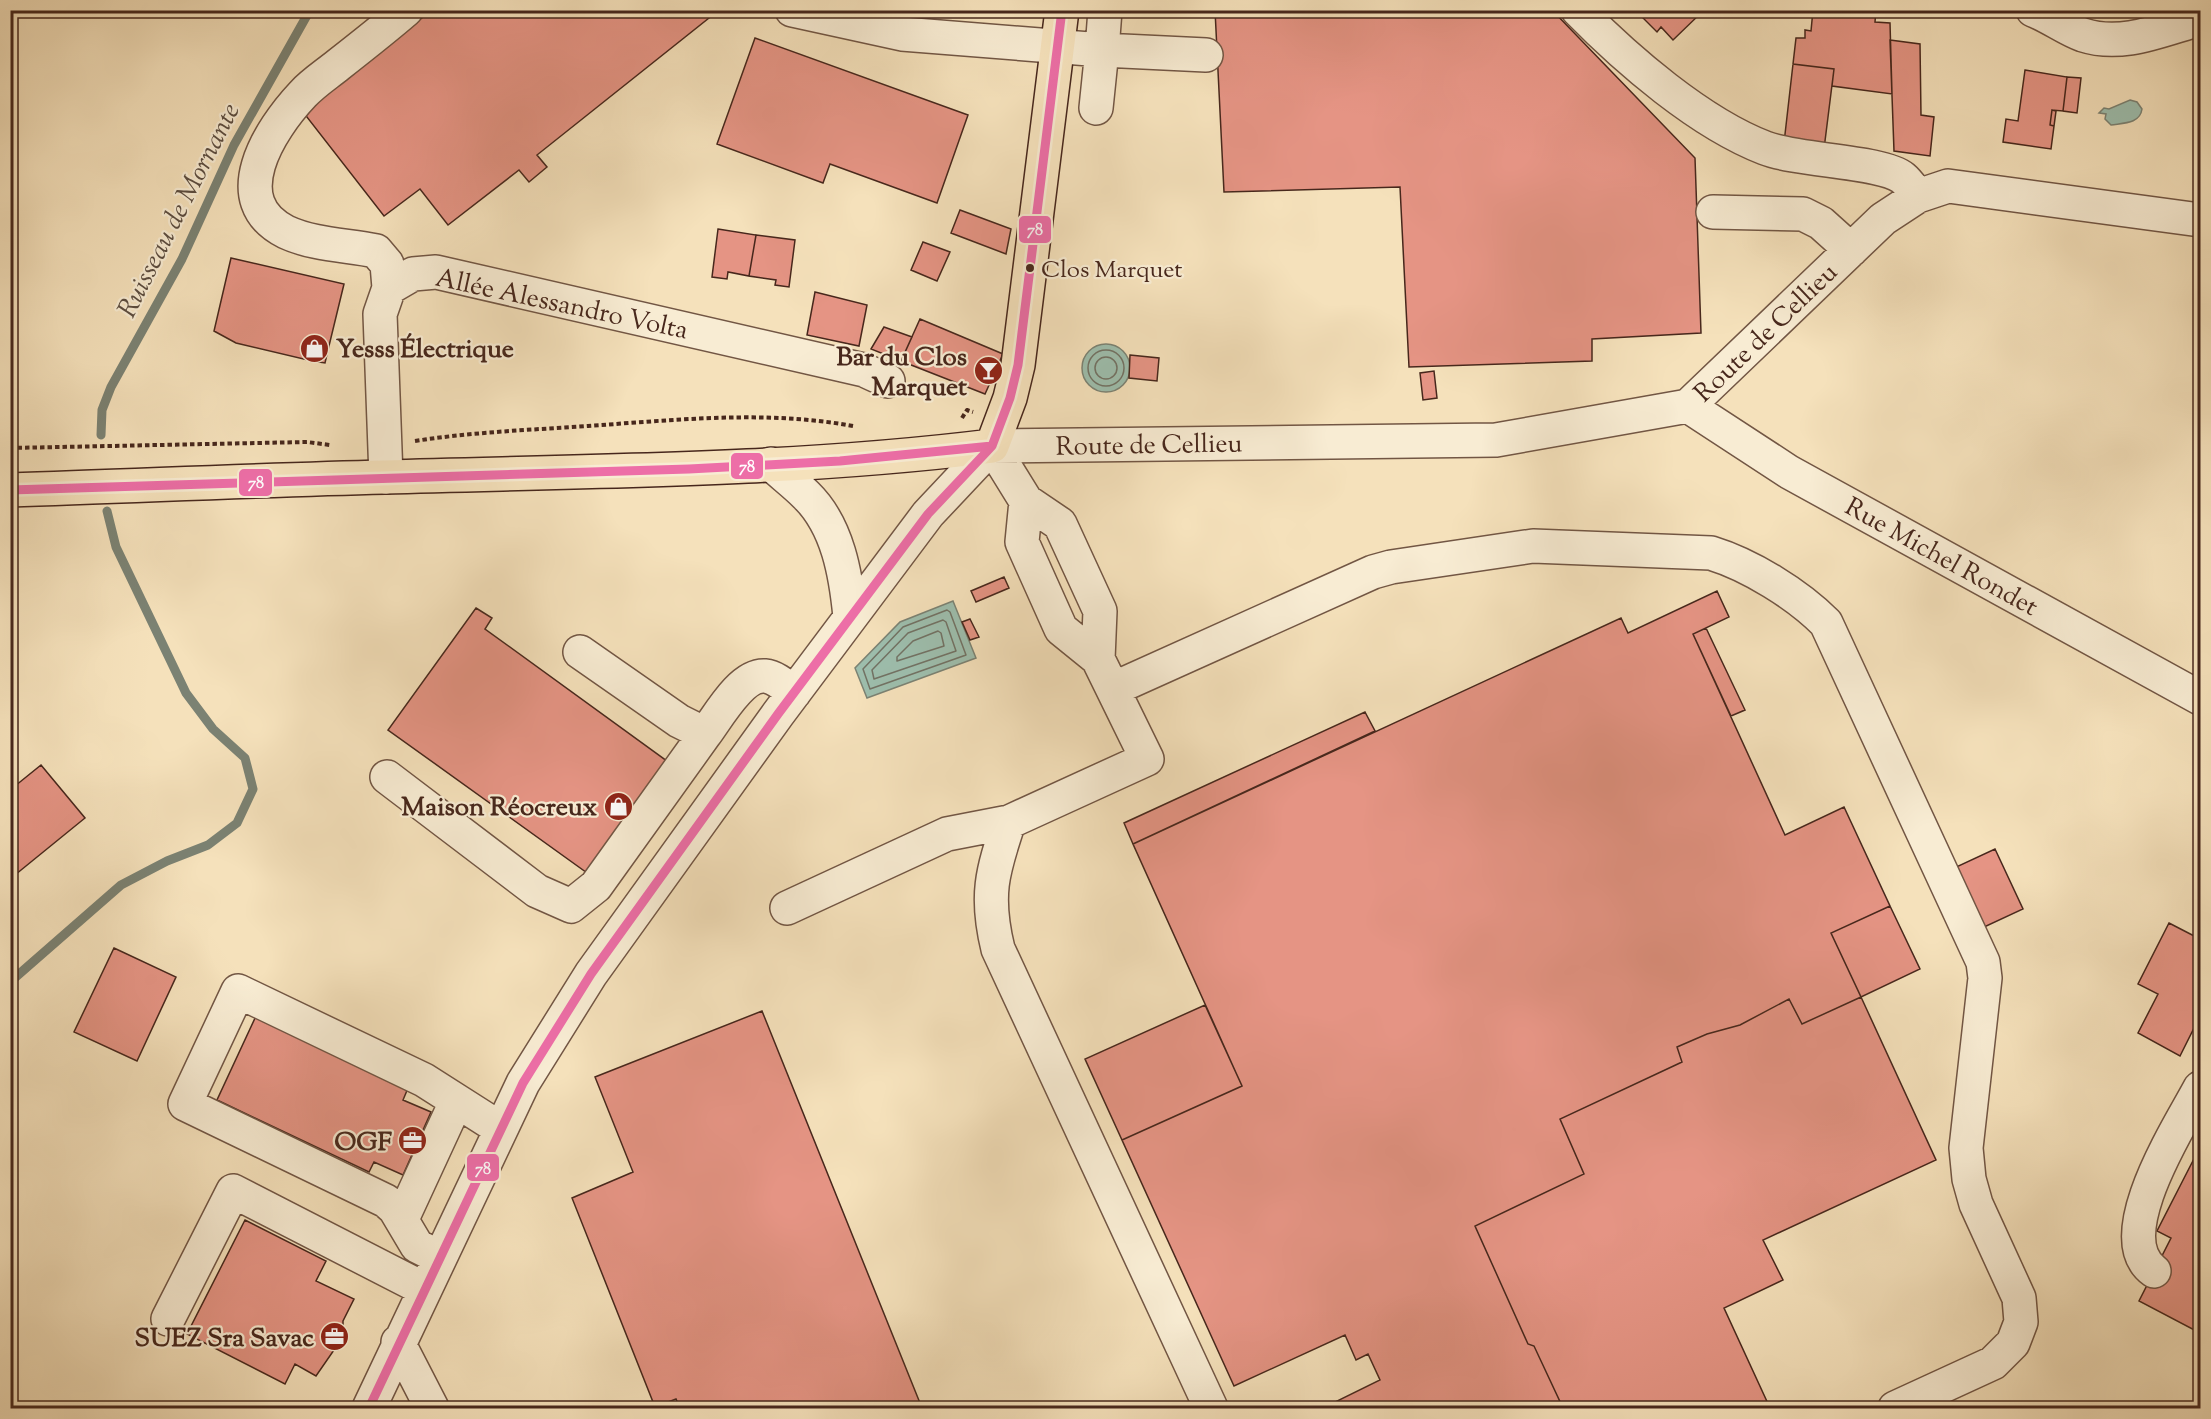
<svg xmlns="http://www.w3.org/2000/svg" width="2211" height="1419" font-family="'Sorts Mill Goudy',serif">
<style>
.water{fill:#9dbead;stroke:#7b8273;stroke-width:1.5}
.lines{fill:none;stroke-linecap:round;stroke-linejoin:round}
.shore{stroke:#727264;stroke-width:1.5}
.stream{stroke:#7b8273;stroke-width:9}
.building{fill:#e59484;stroke:#47271c;stroke-width:1.5}
.minor-casing{stroke:#725644;stroke-width:36}
.major-casing{stroke:#47271c;stroke-width:36}
.path{stroke:#47271c;stroke-width:4;stroke-dasharray:4.5 3;stroke-linecap:butt}
.minor{stroke:#f8ecd3;stroke-width:33}
.major{stroke:#f5e1bb;stroke-width:33}
.bus-1-casing{stroke:#f8ecd3;stroke-width:14}
.bus-1{stroke:#ed6ea7;stroke-width:9}
.bus-dot{fill:#47271c;stroke:#f8ecd3;stroke-width:2}
.labels{text-anchor:middle;stroke-width:4.5;stroke-linejoin:round;paint-order:stroke}
.bus-label{font-size:24px;fill:#47271c;stroke:#f8ecd3;text-anchor:start}
.street-label{font-size:26px;fill:#47271c;stroke:#f8ecd3}
.poi-label{font-size:26px;font-weight:bold;fill:#47271c;stroke:#f8ecd3;text-anchor:end}
.water-label{font-size:27px;font-style:italic;fill:#5c4d40;stroke:#f8ecd3}
.line-badge{stroke:#f8ecd3;stroke-width:2}
.badge-label{font-size:16px;text-anchor:middle;font-weight:bold;fill:#fff}
</style>
<rect width="100%" height="100%" fill="#f5e1bb"/>
<filter id="stains"><feTurbulence type="fractalNoise" baseFrequency=".00333" numOctaves="4"/><feColorMatrix values="0 0 0 0 .2 0 0 0 0 .09 0 0 0 0 .02 0 0 0 .5 -.17"/></filter>
<radialGradient id="worn" r=".72"><stop offset=".6" stop-color="#630" stop-opacity="0"/><stop offset="1" stop-color="#630" stop-opacity=".3"/></radialGradient>
<path class="water" d="M2130 100 2137 102 2142 109C2140 124 2123 123 2111 125L2105 119 2106 114 2099 113 2104 108 2109 109Z
M1082 368a24 24 0 1 1 48 0a24 24 0 1 1-48 0Z
M953 601 976 658 867 698 855 668 900 622Z"/>
<g class="lines">
<path class="shore" d="M1088 368a18 18 0 1 1 36 0a18 18 0 1 1-36 0Z
M1095 368a11 11 0 1 1 22 0a11 11 0 1 1-22 0Z
M947 610 950 612 966 655 870 689 863 669 903 627Z
M943 620 946 622 956 651 874 679 872 670 908 633Z
M938 631 941 633 944 646 897 661V657L913 641Z"/>
<path class="stream" d="M101 435 102 410 111 387 182 259 234 145 310 10
M10 982 121 885 167 861 208 845 237 823 253 789 245 758 213 729 186 693 116 547 107 511"/>
</g>
<path class="building" d="M432 10H719L537 155 547 167 529 182 519 170 448 225 420 189 384 216 303 112Z
M1215 10H1552L1695 158 1701 333 1592 339V361L1409 367 1400 187 1224 192Z
M1645 10H1699L1701 13 1673 40 1661 27 1657 32 1641 16Z
M1813 10H1876L1875 22 1890 23 1892 94 1832 86 1834 69 1793 64 1796 38H1805V30L1811 31Z
M755 38 968 115 937 203 830 164 823 183 717 144Z
M1890 40 1920 44 1921 115 1934 117 1930 156 1894 151Z
M1793 64 1834 69 1824 149 1784 143Z
M2025 70 2067 77 2063 111 2052 110 2050 125 2054 126 2051 149 2003 142 2006 119 2018 121Z
M2067 77 2081 78 2077 113 2063 111Z
M2052 110 2056 111 2054 126 2050 125Z
M960 210 1011 229 1006 254 951 233Z
M718 229 756 235 749 276 728 272 727 279 712 277Z
M756 235 795 240 789 287 775 285 776 280 749 276Z
M923 242 950 252 937 281 911 270Z
M231 258 344 284 328 350 312 361 236 343 214 331Z
M815 292 867 305 859 346 807 335Z
M920 319 1003 354 985 394 901 361Z
M884 327 912 337 901 361 871 349Z
M328 350 325 363 312 361Z
M1130 355 1159 358 1157 381 1129 378Z
M1434 371 1437 398 1423 400 1420 373Z
M1004 577 1009 588 976 602 971 591Z
M1717 591 1729 617 1693 634 1785 835 1844 807 1890 906 1831 933 1861 997 1802 1024 1789 999 1740 1025 1707 1034 1677 1047 1682 1062 1560 1119 1584 1174 1475 1226 1528 1344 1534 1346 1563 1408H1338L1335 1402 1380 1380 1368 1354 1356 1360 1345 1335 1234 1386 1122 1140 1242 1086 1133 844 1621 618 1628 633Z
M476 608 492 618 485 629 671 764 590 875 388 730Z
M970 619 979 637 970 640 962 622Z
M1706 628 1745 710 1731 716 1693 634Z
M1365 712 1375 731 1133 844 1124 823Z
M41 765 85 818 10 879V790Z
M1995 849 2023 909 1982 928 1954 868Z
M1890 906 1920 969 1861 997 1831 933Z
M2169 923 2200 939V1016L2180 1056 2138 1033 2158 994 2138 984Z
M114 948 176 977 137 1061 74 1032Z
M1861 997 1936 1160 1763 1240 1783 1280 1724 1308 1770 1408H1563L1534 1346 1528 1344 1475 1226 1584 1174 1560 1119 1682 1062 1677 1047 1707 1034 1740 1025 1789 999 1802 1024Z
M1205 1005 1242 1086 1122 1140 1085 1059Z
M762 1011 922 1408H680L676 1399 655 1407 572 1198 633 1172 595 1077Z
M256 1016 408 1088 403 1100 431 1112 403 1175 374 1162 369 1172 217 1100Z
M2200 1147V1333L2139 1301 2171 1238 2157 1231Z
M245 1220 326 1261 316 1281 354 1299 343 1321V1337L316 1376 295 1364 285 1384 187 1334Z"/>
<g class="lines">
<defs>
<path id="minor" d="M792 10 902 34 1102 50 1105 10
M1578 10C1627 60 1700 123 1765 148 1798 161 1882 161 1903 178 1909 183 1913 190 1918 196
M2033 10C2051 17 2066 29 2083 35 2123 48 2163 29 2200 19
M1096 108 1102 50 1206 55
M1713 212 1803 214 1821 223 1851 250
M389 288 387 264 376 251C347 245 314 245 286 232 224 201 269 130 303 94 313 83 327 74 338 65 361 47 384 29 406 10
M1688 406 1789 472 2200 698
M992 446 1496 440 1688 406 1883 219 1918 196 1948 186 2200 220
M992 446 1026 501 1060 524 1100 611 1098 659
M771 464C783 475 795 484 806 495 838 526 846 575 850 617
M386 477 380 314 389 288 413 274 436 272 864 370 888 381
M580 652 679 721 705 734C718 717 741 674 765 676 776 677 786 687 794 693
M1113 689 1373 572 1391 567 1533 546 1711 553C1750 565 1797 594 1826 623L1983 962 1985 978 1966 1148 1969 1179 1976 1204 2019 1298 2021 1322 2013 1343 1993 1363 1895 1408
M387 777 537 891 571 906 596 886 705 734
M1009 822C992 872 985 896 998 949L1211 1408
M787 908 947 834 1009 822 1147 759 1098 659 1061 629 1022 542 1026 501
M402 1219 456 1102
M439 1257 417 1246 395 1209 386 1201 185 1104 238 991 424 1080 501 1129
M2154 1271C2107 1237 2181 1124 2200 1088
M168 1319 233 1191 424 1289
M398 1342 432 1408
M369 1408 523 1083 591 974 778 714 928 514 992 446"/>
<path id="major" d="M10 490C135 486 260 480 385 477 588 471 790 471 992 446L1010 398 1018 365 1062 10"/>
</defs>
<use href="#minor" class="minor-casing"/>
<use href="#major" class="major-casing"/>
<path class="path" d="M962 418 967 410 973 412
M415 441C472 432 530 430 588 426 674 420 767 410 853 426
M10 448 307 442 330 445"/>
<use href="#minor" class="minor"/>
<use href="#major" class="major"/>
<defs>
<path id="bus-1" d="M10 490 689 469 840 461 992 446
M369 1408 523 1083 591 974 778 714 928 514 992 446 1010 398 1018 365 1062 10"/>
</defs>
<use href="#bus-1" class="bus-1-casing"/>
<use href="#bus-1" class="bus-1"/>
</g>
<defs>
<symbol id="shop-disc" viewBox="-11 -11 22 22"><circle r="9.5" fill="#8f2418" stroke="#f8ecd3"/><path d="M-5-2.5h2.3a2.7 3.5 0 0 1 5.4 0H5L5.5 6h-11ZM-1.5-2.5h3a1.5 2.3 0 0 0-3 0Z" fill="#fff"/></symbol>
<symbol id="bar-disc" viewBox="-11 -11 22 22"><circle r="9.5" fill="#8f2418" stroke="#f8ecd3"/><path d="M-6-5H6L.8 .8V4.5H3.5V6h-7V4.5H-.8V.8Z" fill="#fff"/></symbol>
<symbol id="office-disc" viewBox="-11 -11 22 22"><circle r="9.5" fill="#8f2418" stroke="#f8ecd3"/><path d="M-6-3h4V-5.5h4V-3h4V5H-6ZM-1-4.5V-3h2v-1.5ZM-6 0V1H6V0Z" fill="#fff"/></symbol>
</defs>
<g fill-rule="evenodd">
<use href="#shop-disc" x="298" y="332" width="33" height="33"/>
<use href="#bar-disc" x="972" y="354" width="33" height="33"/>
<use href="#shop-disc" x="602" y="790" width="33" height="33"/>
<use href="#office-disc" x="396" y="1124" width="33" height="33"/>
<use href="#office-disc" x="318" y="1320" width="33" height="33"/>
</g>
<circle class="bus-dot" cx="1030" cy="268" r="5"/>
<g class="labels">
<g class="bus-label">
<text x="1041" y="277">Clos Marquet</text>
</g>
<g class="street-label">
<text transform="translate(562 303) rotate(12)" y="9">Allée Alessandro Volta</text>
<text transform="translate(1765 332) rotate(-44)" y="9">Route de Cellieu</text>
<text transform="translate(1149 444) rotate(-1)" y="9">Route de Cellieu</text>
<text transform="translate(1942 556) rotate(29)" y="9">Rue Michel Rondet</text>
</g>
<g class="poi-label">
<text x="336" y="357" text-anchor="start">Yesss Électrique</text>
<text x="967" y="365">Bar du Clos<tspan x="967" dy="30">Marquet</tspan></text>
<text x="597" y="815">Maison Réocreux</text>
<text x="392" y="1150">OGF</text>
<text x="314" y="1346">SUEZ Sra Savac</text>
</g>
<g class="water-label">
<text transform="translate(178 210) rotate(-63)" y="9">Ruisseau de Mornante</text>
</g>
</g>
<g class="line-badge">
<rect x="1018" y="215" width="34" height="29" rx="6" fill="#ed6ea7"/>
<rect x="730" y="452" width="34" height="28" rx="6" fill="#ed6ea7"/>
<rect x="238" y="468" width="35" height="29" rx="6" fill="#ed6ea7"/>
<rect x="466" y="1153" width="34" height="29" rx="6" fill="#ed6ea7"/>
</g>
<g class="badge-label">
<text x="1035" y="235">78</text>
<text x="747" y="472">78</text>
<text x="256" y="488">78</text>
<text x="483" y="1174">78</text>
</g>
<rect width="2211" height="1419" fill="none" stroke="#f5e1bb" stroke-width="36"/>
<rect x="12" y="12" width="2187" height="1395" fill="none" stroke="#47271c" stroke-width="3"/>
<rect x="18" y="18" width="2175" height="1383" fill="none" stroke="#47271c" stroke-width="1.5"/>
<rect width="100%" height="100%" filter="url(#stains)"/>
<rect width="100%" height="100%" fill="url(#worn)"/>
</svg>
